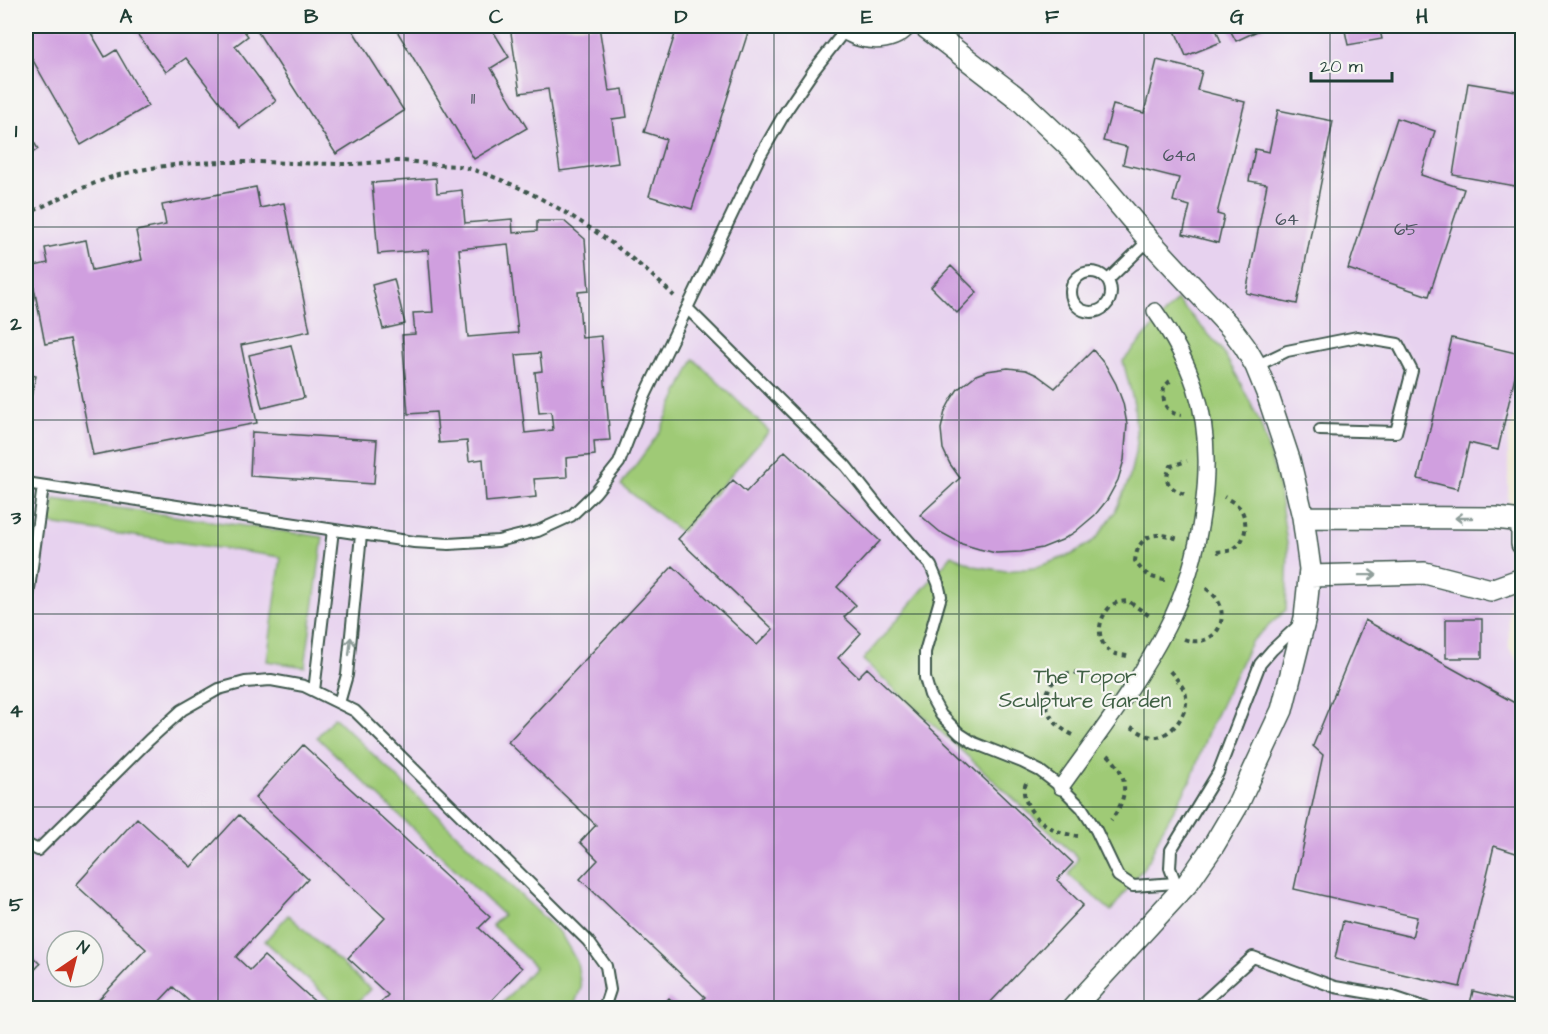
<svg xmlns="http://www.w3.org/2000/svg" width="1548" height="1034" font-family="'Architects Daughter',sans-serif">
<style>
.built{fill:#e7d2ef;fill-rule:evenodd}
.green{fill:#9fca76;stroke:#5f8455;stroke-width:1.5}
.building{fill:#d09fdf;fill-rule:evenodd}
.lines{fill:none;stroke-linecap:round;stroke-linejoin:round}
.service-casing{stroke:#3e574c;stroke-width:14}
.pedestrian-casing{stroke:#3e574c;stroke-width:18}
.minor-casing{stroke:#3e574c;stroke-width:24}
.path{stroke:#3e574c;stroke-width:4;stroke-dasharray:4.5 4.5;stroke-linecap:butt}
.service{stroke:#fff;stroke-width:10}
.pedestrian{stroke:#fff;stroke-width:15}
.minor{stroke:#fff;stroke-width:21}
.oneway{stroke:#8f9e9a}
.grid{fill:none;stroke:#1f3d34;stroke-width:1.5;stroke-opacity:0.55}
.labels{text-anchor:middle;stroke-width:4.5;stroke-linejoin:round;paint-order:stroke}
.number-label{font-size:18px;fill:#4b565f}
.park-label{font-size:21px;fill:#3f6044;stroke:#f6f6f2}
.neatline{fill:none;stroke:#1f3d34;stroke-width:2}
.grid-label{font-size:20px;text-anchor:middle;font-weight:bold;fill:#1f3d34}
</style>
<rect width="100%" height="100%" fill="#f6f6f2"/>
<filter id="ink" filterUnits="userSpaceOnUse"><feTurbulence type="fractalNoise" baseFrequency=".0167" numOctaves="2"/><feDisplacementMap in="SourceGraphic" scale="12" xChannelSelector="R" yChannelSelector="G"/><feConvolveMatrix kernelMatrix="1 2 1 2 8 2 1 2 1" color-interpolation-filters="sRGB"/></filter>
<filter id="wash" filterUnits="userSpaceOnUse"><feTurbulence type="fractalNoise" baseFrequency=".008" numOctaves="4" result="noise"/><feDisplacementMap in="SourceGraphic" scale="24" xChannelSelector="R" yChannelSelector="G"/><feGaussianBlur stdDeviation="1.35" result="paint"/><feColorMatrix in="noise" values="0 0 0 0 0 0 0 0 0 0 0 0 0 0 0 0 0 1.4 0 .05"/><feComposite in="paint" operator="in"/></filter>
<g filter="url(#wash)">
<rect width="100%" height="100%" fill="#eeead5"/>
<path class="built" d="M26 26H1522V376L1508 441 1509 648 1522 667V1008H26ZM57 941H93V977H57Z"/>
<path class="green" d="M1177 300 1220 347 1237 376 1260 422 1278 483 1288 550 1286 610 1251 642 1208 732 1191 780 1162 830 1149 860 1111 911 1069 875 1078 858 863 660 952 555 974 566 1006 571 1034 568 1073 554 1096 539 1115 512 1129 480 1137 444 1134 404 1123 361Z
M694 359 769 431 681 532 621 485 659 433Z
M54 499 323 537 305 667 267 661 281 557 50 524Z
M334 717 561 934 577 962 581 988 573 1008H498L535 967 492 925 503 915 317 737Z
M288 915 370 989 352 1008H339L265 941Z"/>
<g id="blocks">
<path class="building" d="M26 26H87L105 57 116 50 148 106 81 145 26 48Z
M131 26H240L248 36 235 46 276 101 240 128 186 58 166 72Z
M254 26H350L404 111 336 154Z
M394 26H490L509 57 491 68 527 128 474 159Z
M510 26H599L609 91 623 89 627 117 612 119 618 163 560 171 548 89 520 93Z
M662 26H750L692 209 649 196 666 139 644 132 676 31Z
M1173 26H1215L1221 42 1186 56Z
M1228 26H1268L1236 41Z
M1344 26H1379L1382 39 1348 45Z
M1435 26H1481V31L1435 28Z
M1157 60 1202 71 1197 90 1245 102 1217 214 1224 216 1218 243 1183 234 1190 206 1173 201 1179 178 1123 164 1127 147 1103 141 1113 105 1144 113Z
M1468 83 1522 92V176L1521 187 1453 175Z
M1278 110 1333 121 1297 304 1246 293 1267 184 1249 181 1255 149 1269 152Z
M1397 118 1435 131 1421 175 1464 189 1429 296 1348 269Z
M26 129 38 149 26 157Z
M436 178 437 193 462 190 465 223 512 219 513 233 537 231V221H564L585 239 589 291 578 292 582 338 601 336 610 440 594 441 595 455 566 458 567 477 534 479 536 497 486 502 483 459 469 461 467 441 439 443 436 412 408 414 402 335 415 334 413 313 433 312 428 250 378 254 372 183ZM508 244 518 333 468 337 459 249ZM540 353 542 371 535 372 539 413 551 412 553 430 525 433 516 355Z
M256 187 260 208 284 203 310 331 241 345 257 423 93 455 70 339 45 344 30 267 48 263 45 248 86 240 92 270 142 260 136 231 166 225 162 205Z
M951 266 977 292 957 313 931 287Z
M394 279 405 324 383 329 372 285Z
M1452 338 1520 354 1498 450 1469 443 1458 489 1418 479Z
M291 345 304 398 262 408 249 355Z
M1093 350 1106 366 1116 384 1123 403 1127 424 1124 460 1118 480 1107 500 1095 515 1075 532 1062 540 1042 548 1021 552 996 553 979 549 962 544 940 532 920 515 960 478 950 464 943 449 941 429 945 411 952 398 958 389 976 375 987 371 1008 368 1026 370 1037 375 1055 388Z
M26 374 36 376 26 418Z
M252 432 377 440 374 484 250 476Z
M785 451 880 541 837 587 856 605 844 617 861 633 838 658 858 677 867 668 1073 863 1057 880 1083 905 985 1008H694L705 997 580 879 598 860 580 842 596 825 508 742 673 566 757 645 773 629 678 539 733 480 746 492Z
M1446 619H1482V658H1446Z
M1365 620 1522 707V855L1494 846 1460 987 1335 959 1343 921 1412 937 1417 917 1294 889 1323 755 1313 746Z
M303 745 490 917 479 928 522 968 484 1008H375L388 995 348 958 385 918 255 798Z
M239 815 308 879 236 957 250 970 264 956 322 1008H186L191 1003 173 987 153 1008H91L146 949 76 885 137 818 191 867Z
M26 950 40 964 26 979Z
M1473 991 1522 1003V1008H1469Z
M669 998 680 1008H660Z"/>
</g>
</g>
<g filter="url(#ink)">
<use href="#blocks" fill-opacity="0" stroke="#3e574c" stroke-width="1.5"/>
<g class="lines">
<defs>
<path id="service" d="M1071 292a20 20 0 1 1 40 0a20 20 0 1 1-40 0Z
M1108 280 1149 240
M688 309 846 466 877 505 931 566 938 583 941 596 925 652V678L930 695 941 715 960 734 974 743 1022 762 1040 771 1061 787 1082 808 1096 830 1118 876 1133 886 1176 883
M1256 366 1287 351 1357 337 1398 344 1412 371 1396 432 1320 430
M26 483 414 542 449 544 498 541 538 531 571 516 595 493 619 463 644 398 760 156 786 111 814 70 846 29
M26 611 43 486
M314 691 333 530
M339 703 347 675 361 535
M26 844 38 850 149 740 182 710 219 689 245 682 271 680 304 686 355 711 588 941 606 966 610 990 604 1008
M1178 889 1170 868 1171 850 1218 773 1260 664 1272 650 1301 623
M1080 1001 1097 1008
M1197 1008 1253 957 1335 987 1393 997 1426 1008"/>
<path id="pedestrian" d="M1061 787C1098 735 1138 684 1167 627 1201 562 1219 459 1195 387 1186 360 1172 335 1155 311"/>
<path id="minor" d="M842 26C859 40 889 43 905 26
M924 26 1020 100 1075 152 1149 240 1231 328 1245 347 1256 366 1267 393 1289 459 1303 517 1310 569 1305 618 1282 710 1237 806 1214 845 1187 884 1073 1008
M1303 517 1496 518 1522 521
M1522 529V544
M1310 576 1425 573 1491 590 1522 579"/>
</defs>
<use href="#service" class="service-casing"/>
<use href="#pedestrian" class="pedestrian-casing"/>
<use href="#minor" class="minor-casing"/>
<path class="path" d="M26 215C53 201 80 188 109 178 186 154 269 164 349 164 366 164 382 161 399 161 412 161 426 164 440 165 449 166 458 165 467 168 538 188 622 244 674 296
M1170 381 1164 387C1162 402 1165 413 1181 415
M1184 494C1169 488 1162 481 1171 466L1187 461
M1217 552C1221 551 1227 552 1231 550 1247 543 1249 521 1240 508 1236 503 1229 500 1224 497
M1165 580C1149 578 1143 573 1135 561 1138 535 1155 530 1178 539
M1184 639C1207 648 1228 630 1220 605 1217 597 1211 592 1204 587
M1127 656C1123 655 1117 655 1113 653 1092 642 1098 610 1118 602 1119 602 1127 601 1128 601L1151 617
M1131 727C1138 731 1148 738 1157 737 1175 734 1191 708 1185 692 1181 683 1174 676 1168 669
M1073 735C1014 707 1065 642 1105 689
M1108 755C1129 775 1129 797 1111 820
M1026 783C1025 786 1024 789 1024 792 1024 794 1025 799 1026 801 1034 822 1057 834 1078 836"/>
<use href="#service" class="service"/>
<use href="#pedestrian" class="pedestrian"/>
<use href="#minor" class="minor"/>
</g>
<defs><path id="oneway-shaft" d="M-6 0H5M1.5-3L5.5 0L1.5 3" fill="none" stroke-width="1.6" stroke-linecap="round" stroke-linejoin="round" transform="scale(1.5)"/></defs>
<g class="oneway">
<use href="#oneway-shaft" transform="translate(1464 518) rotate(-180)"/>
<use href="#oneway-shaft" transform="translate(1368 575) rotate(-1)"/>
<use href="#oneway-shaft" transform="translate(350 646) rotate(-84)"/>
</g>
</g>
<path class="grid" d="M218 26V1008M404 26V1008M589 26V1008M774 26V1008M959 26V1008M1144 26V1008M1330 26V1008M26 227H1522M26 420H1522M26 614H1522M26 807H1522"/>
<g class="labels">
<g class="number-label">
<text x="473" y="104">11</text>
<text x="1179" y="161">64a</text>
<text x="1287" y="225">64</text>
<text x="1406" y="235">65</text>
</g>
<g class="park-label">
<text x="1085" y="683">The Topor<tspan x="1085" dy="24">Sculpture Garden</tspan></text>
</g>
</g>
<rect width="1548" height="1034" fill="none" stroke="#f6f6f2" stroke-width="66"/>
<g transform="translate(75 959) rotate(35)"><circle r="28" fill="#f6f6f2" stroke="#a0aca6" stroke-width="1.5"/>
<path d="M0-4.5L10 22L0 15L-10 22Z" fill="#c8321e"/>
<text y="-9" font-size="16" font-weight="bold" text-anchor="middle" fill="#1f3d34">N</text>
</g>
<path d="M1311 72v9h81v-9" fill="none" stroke="#1f3d34" stroke-width="3"/>
<text x="1320" y="72" font-size="18" fill="#1f3d34" stroke="#f6f6f2" stroke-width="4.5" paint-order="stroke">20 m</text>
<rect x="33" y="33" width="1482" height="968" class="neatline"/>
<g class="grid-label">
<text x="126" y="23">A</text>
<text x="311" y="23">B</text>
<text x="496" y="23">C</text>
<text x="681" y="23">D</text>
<text x="867" y="23">E</text>
<text x="1052" y="23">F</text>
<text x="1237" y="23">G</text>
<text x="1422" y="23">H</text>
<text x="16" y="137">1</text>
<text x="16" y="330">2</text>
<text x="16" y="524">3</text>
<text x="16" y="717">4</text>
<text x="16" y="911">5</text>
</g>
</svg>
